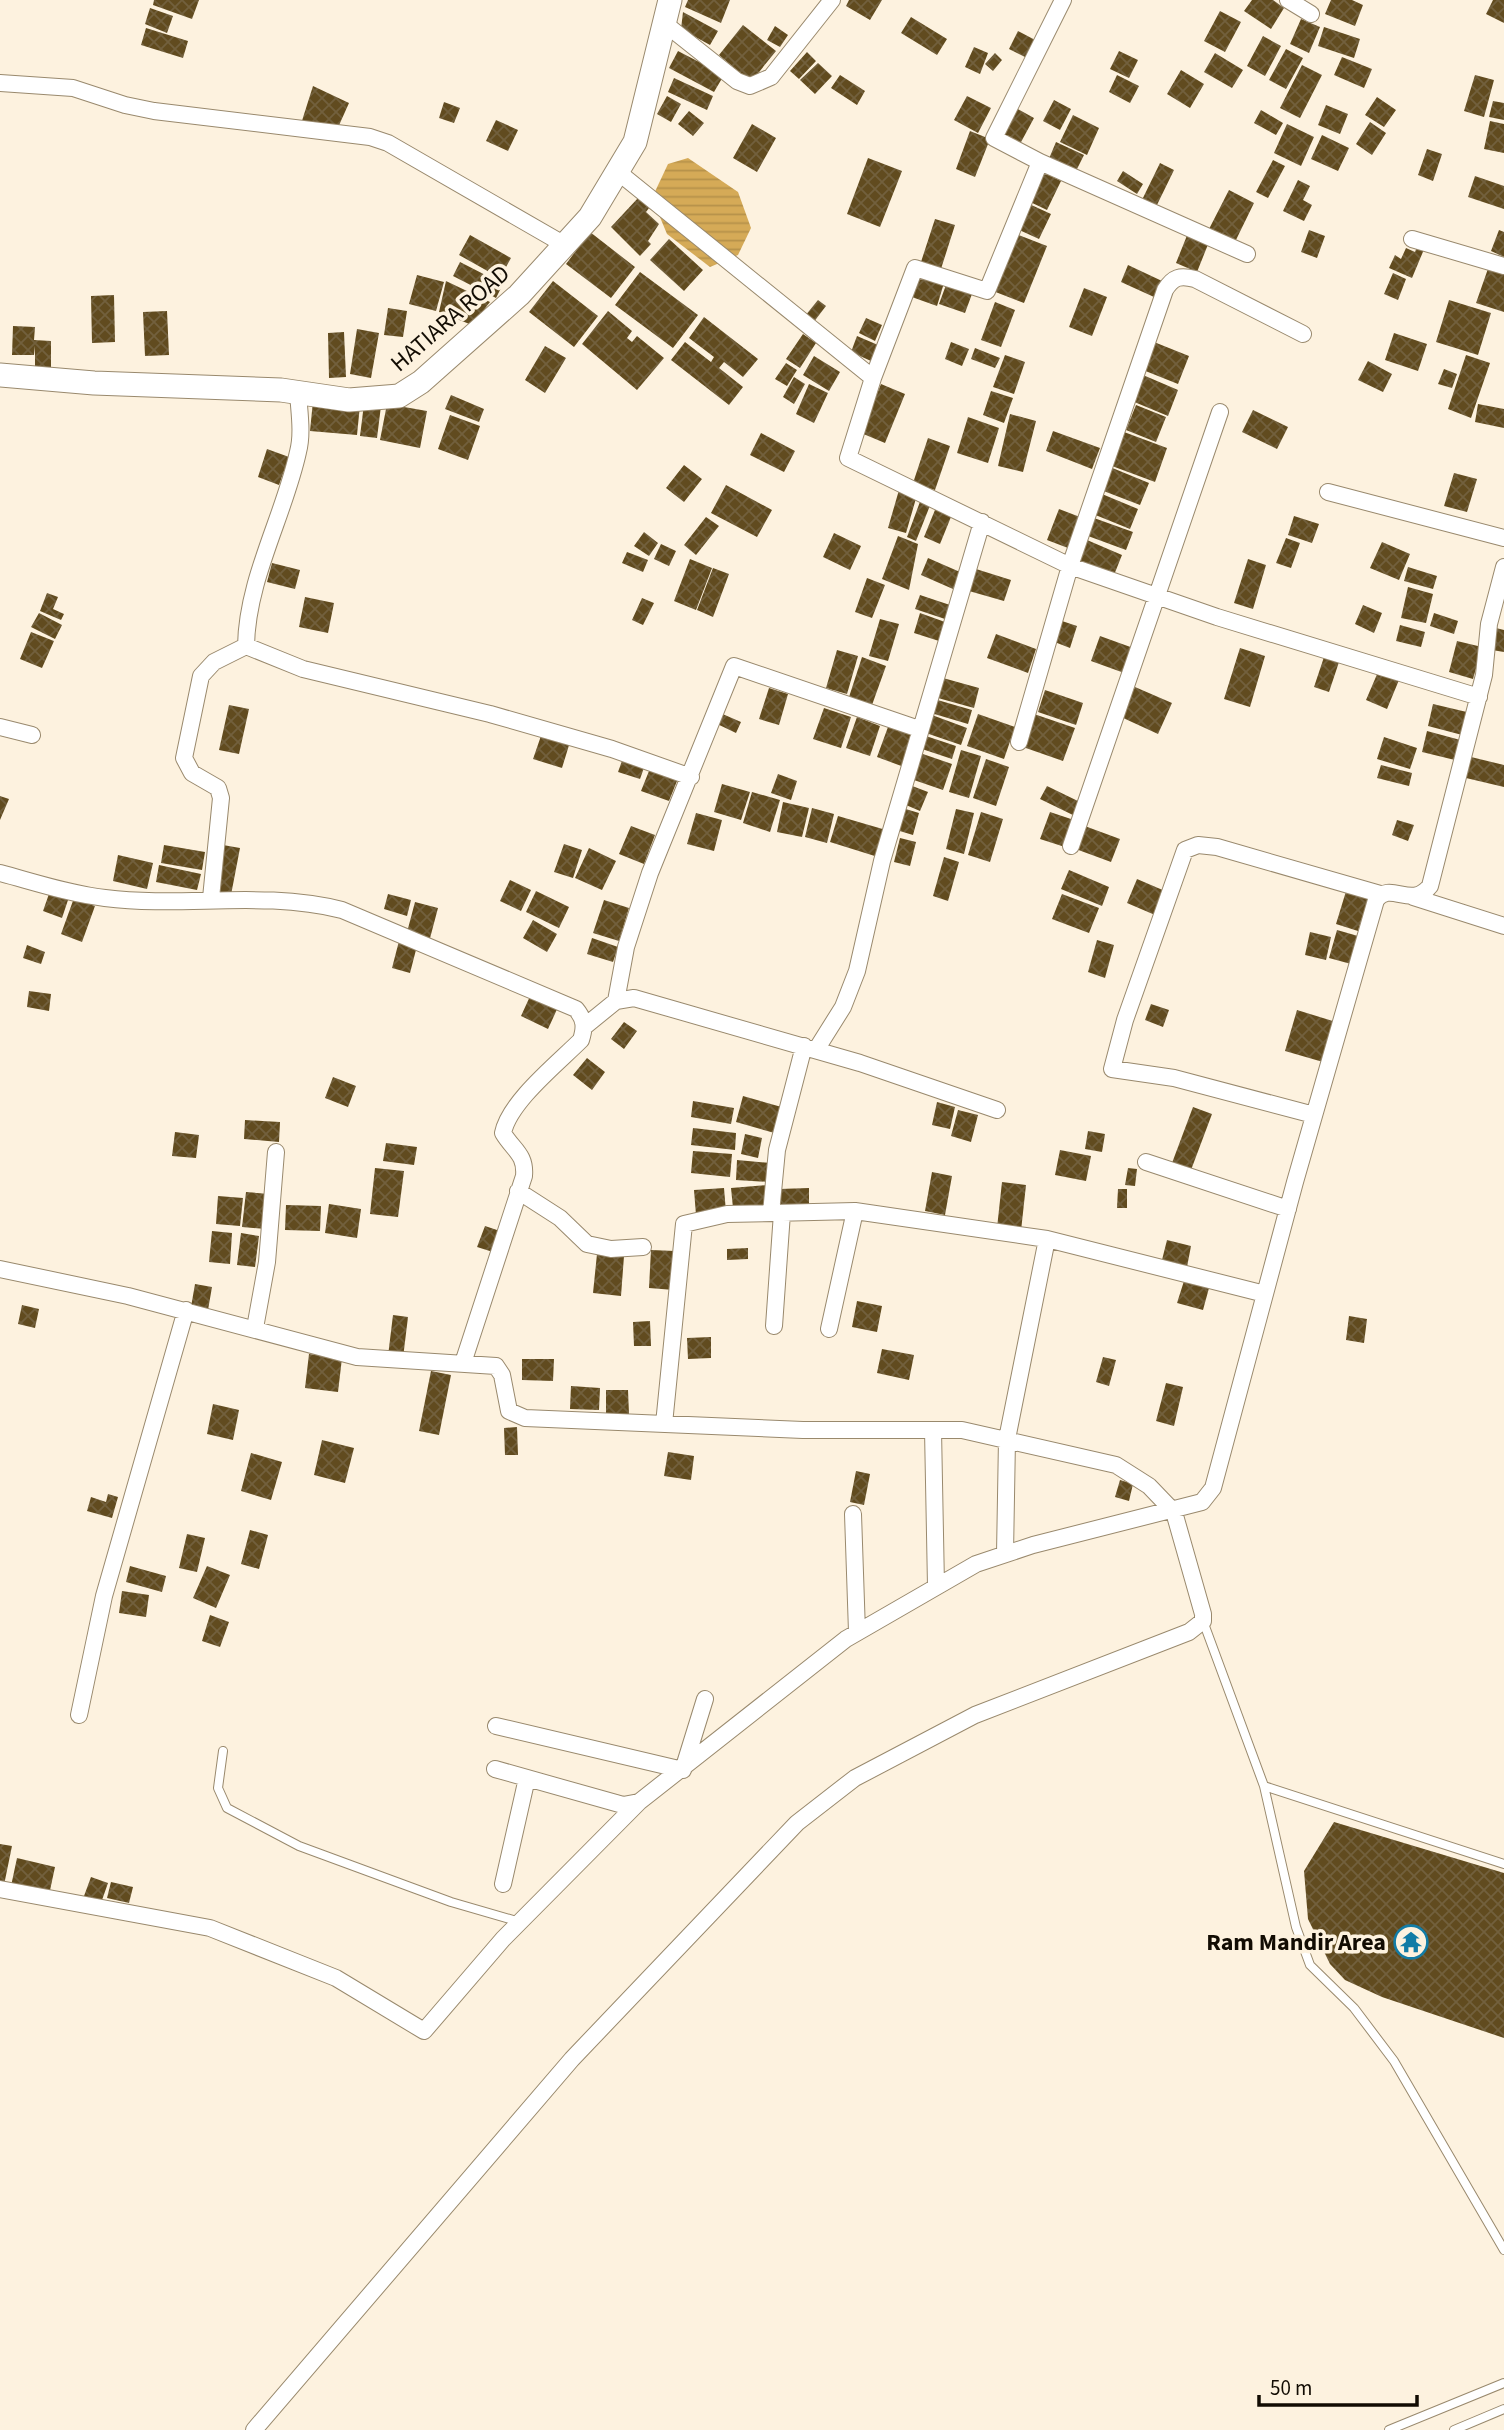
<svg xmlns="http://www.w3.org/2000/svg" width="1504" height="2430" font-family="'Source Sans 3',sans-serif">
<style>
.water{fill:url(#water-rules)}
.building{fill:url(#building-cross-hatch)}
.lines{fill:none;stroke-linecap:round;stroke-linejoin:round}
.lane-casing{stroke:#99896d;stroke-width:10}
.street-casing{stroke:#99896d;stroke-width:18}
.secondary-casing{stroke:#99896d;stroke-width:25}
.lane{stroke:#fff;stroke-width:8}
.street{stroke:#fff;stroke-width:16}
.secondary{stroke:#fff;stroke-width:23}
.labels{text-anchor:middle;stroke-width:7;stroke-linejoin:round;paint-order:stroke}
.street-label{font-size:24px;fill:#120c03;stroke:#fdf2df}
.poi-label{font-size:24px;font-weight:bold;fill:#120c03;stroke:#fdf2df;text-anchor:end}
</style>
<defs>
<pattern id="water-rules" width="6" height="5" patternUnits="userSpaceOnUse" patternTransform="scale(1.75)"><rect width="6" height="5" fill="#d5aa57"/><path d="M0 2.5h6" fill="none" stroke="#b6914a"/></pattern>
<pattern id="building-cross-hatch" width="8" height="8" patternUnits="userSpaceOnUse" patternTransform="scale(1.75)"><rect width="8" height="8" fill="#614b1f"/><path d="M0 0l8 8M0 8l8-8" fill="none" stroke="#72603d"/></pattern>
</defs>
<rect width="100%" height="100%" fill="#fdf2df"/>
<path class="water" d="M688 158 738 192 751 228 738 255 710 267 667 234 652 198 668 164Z"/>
<path class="building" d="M154 0H199L192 19 153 5Z
M688 0H730L721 23 685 7Z
M849 0H882L870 20 846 6Z
M1252 0H1273L1284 8 1271 29 1244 11Z
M1331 0H1352L1363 5 1355 26 1325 14Z
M1493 0H1504V23L1486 14Z
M150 8 173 16 167 33 145 24Z
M1220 11 1241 22 1225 52 1204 41Z
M683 12 718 31 710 45 681 29Z
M911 17 947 39 937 55 901 33Z
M1301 19 1320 27 1309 53 1290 44Z
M743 25 776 51 751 82 719 55Z
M775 26 788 35 780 47 767 40Z
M1324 27 1360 39 1354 58 1318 46Z
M146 28 188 41 183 58 141 45Z
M1018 31 1039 42 1029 59 1009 49Z
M1263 36 1281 46 1265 76 1247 66Z
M974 47 988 53 980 74 965 67Z
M1286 49 1303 58 1286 89 1269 80Z
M678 51 724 75 714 92 669 68Z
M1119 51 1138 60 1129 78 1110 69Z
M807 52 816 61 799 79 790 71Z
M995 53 1002 60 993 71 985 64Z
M1215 53 1243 70 1232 88 1204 72Z
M1342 57 1372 69 1364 88 1334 75Z
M818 63 832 76 815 94 800 80Z
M1302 65 1322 75 1300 118 1280 108Z
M1181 70 1204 84 1190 108 1167 94Z
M840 75 865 91 857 105 831 88Z
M1117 75 1139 86 1130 103 1109 92Z
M1475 75 1494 80 1484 117 1464 111Z
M674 78 713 96 707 110 668 92Z
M313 86 349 103 336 132 300 127Z
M667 96 681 104 671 122 657 114Z
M967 96 991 108 978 133 954 120Z
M1377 97 1396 110 1384 127 1365 115Z
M1054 100 1071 109 1060 130 1043 121Z
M1493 101 1504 103V120L1489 117Z
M444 102 460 108 454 123 439 118Z
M1326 105 1348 114 1340 134 1318 125Z
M1014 107 1034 118 1020 144 1000 133Z
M1261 110 1283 123 1276 135 1254 123Z
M689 111 704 123 693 136 678 124Z
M1073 115 1099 128 1087 155 1060 142Z
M496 120 518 130 508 151 486 141Z
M1490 121 1504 124V153L1484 149Z
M1370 122 1386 133 1372 155 1356 144Z
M752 124 776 138 757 172 733 158Z
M1287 124 1314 137 1301 166 1274 153Z
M970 131 990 139 975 177 956 169Z
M1322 135 1349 148 1338 171 1311 159Z
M1056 142 1084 155 1075 173 1048 161Z
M1427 149 1442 154 1433 181 1418 175Z
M868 158 902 171 880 227 847 214Z
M1273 160 1285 166 1268 198 1256 192Z
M1160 163 1174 170 1155 209 1141 202Z
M1041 171 1061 181 1047 210 1026 200Z
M1123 171 1143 184 1137 194 1117 181Z
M1475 176 1504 186V209L1468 197Z
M1298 180 1310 186 1303 200 1312 205 1304 221 1283 211Z
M1229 190 1254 203 1234 244 1208 231Z
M638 198 649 208 646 212 659 224 648 241 651 244 640 256 611 227Z
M1027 203 1051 214 1039 239 1015 228Z
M935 219 955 225 940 272 920 265Z
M1309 230 1325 236 1317 258 1301 252Z
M1499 230 1504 232V257L1491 251Z
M590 232 635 267 611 298 566 264Z
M1188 233 1209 242 1197 272 1176 263Z
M1016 234 1047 246 1024 303 993 291Z
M470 235 511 258 500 278 459 255Z
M669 239 703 270 684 291 650 260Z
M1418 244 1425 247 1412 278 1389 268 1395 255 1401 259 1406 248 1415 252Z
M460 262 503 284 496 298 453 276Z
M1490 263 1504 267V312L1476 303Z
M1128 265 1162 281 1154 297 1121 282Z
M640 272 698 315 673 348 615 305Z
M918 273 944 283 937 306 909 296Z
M1393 273 1406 279 1398 300 1384 294Z
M417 275 444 282 436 311 409 304Z
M446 281 490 302 472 325 439 312Z
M553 281 598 316 574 347 529 312Z
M946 285 972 294 965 313 939 304Z
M1084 288 1107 297 1092 336 1069 327Z
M114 295 115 342 92 343 91 296Z
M818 300 826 306 813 323 805 316Z
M1449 300 1491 313 1478 355 1436 342Z
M995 302 1015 310 1001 347 981 340Z
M388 308 407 311 403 337 384 335Z
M167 311 169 355 145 356 143 312Z
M608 311 632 331 627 338 632 342 637 336 664 358 637 390 582 344Z
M704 317 758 359 743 377 724 362 719 368 743 387 729 405 671 360 685 342 711 362 714 357 689 338Z
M866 318 882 325 875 341 859 333Z
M13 326 35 327 34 340 51 341V368L35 367V346L34 355H12Z
M357 329 379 333 371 378 350 374Z
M344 332 346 377 329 378 328 333Z
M1394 333 1427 344 1418 371 1385 360Z
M803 334 816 343 800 368 786 359Z
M857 336 878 345 871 361 851 352Z
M951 342 969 349 962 366 945 359Z
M1154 342 1189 356 1178 384 1143 370Z
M545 346 566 358 545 393 525 380Z
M975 348 1000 358 995 368 971 359Z
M1005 355 1025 362 1014 394 993 387Z
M1466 355 1490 363 1471 418 1448 409Z
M814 356 840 372 829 391 803 375Z
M1368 361 1392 374 1383 392 1358 380Z
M786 363 797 370 787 386 775 379Z
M1444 369 1457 374 1452 388 1438 384Z
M1143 375 1178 390 1168 416 1132 401Z
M794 377 805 384 794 404 783 397Z
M809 384 828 393 814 423 796 414Z
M881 384 905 394 885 443 861 433Z
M991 391 1013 398 1004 423 983 415Z
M451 395 484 409 479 422 445 409Z
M313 401 360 405 357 435 310 431Z
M364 404 381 406 377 438 360 436Z
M387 404 427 411 420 448 380 440Z
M1478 404 1504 409V428L1475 422Z
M1136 405 1166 417 1156 442 1126 430Z
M1253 410 1288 427 1277 449 1242 432Z
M1010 414 1036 421 1023 472 998 466Z
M450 415 480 426 468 460 438 449Z
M968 417 999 428 988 463 957 453Z
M1053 431 1100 448 1092 469 1046 451Z
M1124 432 1167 448 1155 482 1112 466Z
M761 433 795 451 784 472 750 455Z
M928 438 950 446 935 490 913 483Z
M267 449 289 457 279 485 258 477Z
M684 465 702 479 684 502 666 488Z
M1110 467 1149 483 1140 505 1101 490Z
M1454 473 1477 479 1467 512 1444 506Z
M726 485 772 510 757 537 711 513Z
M899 490 917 495 906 533 888 528Z
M1102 494 1138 509 1130 529 1093 514Z
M921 499 931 503 916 541 907 537Z
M937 505 953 512 940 544 924 537Z
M1059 509 1080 517 1068 548 1047 540Z
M1294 516 1319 524 1312 543 1288 535Z
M706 517 719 526 696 555 684 545Z
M1094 518 1133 532 1126 550 1088 536Z
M644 532 658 543 649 556 634 546Z
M834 533 861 546 850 570 823 557Z
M898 536 918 544 909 590 882 579Z
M1286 538 1300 543 1291 568 1276 563Z
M1087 540 1122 555 1114 575 1079 560Z
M1382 542 1410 554 1399 580 1370 568Z
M661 544 676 551 669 566 654 559Z
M627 552 648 560 643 572 622 563Z
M928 558 960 572 953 589 921 575Z
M690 559 712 568 696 610 674 601Z
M1248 559 1266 565 1253 609 1234 603Z
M272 563 300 570 295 589 267 582Z
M1408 567 1437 576 1433 589 1404 581Z
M713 568 729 574 713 617 697 610Z
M976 569 1011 580 1004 601 969 591Z
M867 578 885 585 872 618 855 612Z
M1408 587 1433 594 1426 623 1401 618Z
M47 593 58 597 53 609 64 614 61 620 40 611Z
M920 595 950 605 945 619 915 609Z
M305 597 334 603 328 633 299 627Z
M642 598 654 603 643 625 632 620Z
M1363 605 1382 613 1374 633 1355 624Z
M39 613 62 625 55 639 31 627Z
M920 613 945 622 939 641 914 633Z
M1434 613 1458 621 1454 634 1430 626Z
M880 619 899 624 888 661 869 656Z
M1059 620 1077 626 1070 648 1052 641Z
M1400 625 1425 632 1421 647 1396 641Z
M1496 628 1504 630V652L1492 650Z
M31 632 54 641 42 668 20 659Z
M996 634 1036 649 1028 673 987 658Z
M1100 636 1136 649 1127 674 1091 661Z
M1457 641 1482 647 1473 679 1449 672Z
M1240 648 1265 656 1250 707 1224 699Z
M837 650 858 656 847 694 826 688Z
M862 657 886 666 872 705 849 697Z
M1324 657 1339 662 1329 692 1314 687Z
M1378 672 1399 680 1387 709 1366 700Z
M943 678 979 688 974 708 938 698Z
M1135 687 1172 703 1158 734 1121 717Z
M769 688 788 694 779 725 759 719Z
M1045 690 1083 703 1076 725 1038 712Z
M934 699 972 710 968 724 931 713Z
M1433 704 1471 713 1466 736 1428 726Z
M229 705 249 709 239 754 219 750Z
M824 708 851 717 841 748 813 739Z
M718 712 741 722 736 733 713 722Z
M978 714 1015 727 1004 759 967 746Z
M1034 714 1075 728 1063 761 1023 747Z
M932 715 967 728 961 745 926 733Z
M857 717 880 726 870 756 846 748Z
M888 727 914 736 904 767 877 757Z
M1427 731 1464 741 1459 761 1422 752Z
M542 733 570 742 562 768 533 759Z
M923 735 956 746 952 759 919 748Z
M1384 737 1417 748 1410 769 1377 759Z
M961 750 981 756 969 798 949 792Z
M920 753 952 764 943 790 911 779Z
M1471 757 1504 765V787L1466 778Z
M623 758 645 765 640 779 618 772Z
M986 759 1009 767 996 806 973 798Z
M1381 765 1412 773 1409 786 1377 778Z
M651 766 679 776 669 801 641 791Z
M778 774 797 781 791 800 771 793Z
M722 784 750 792 741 820 714 812Z
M907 784 928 792 920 811 899 802Z
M1047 786 1084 804 1077 817 1040 799Z
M752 792 780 800 770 832 743 823Z
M0 796 9 799 0 820Z
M783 802 809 808 802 837 777 832Z
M899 807 919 813 913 835 893 829Z
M812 808 834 814 827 843 805 837Z
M956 809 974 813 964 854 946 849Z
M981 812 1003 819 990 862 968 855Z
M1050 812 1077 821 1068 848 1040 839Z
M696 813 722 820 714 851 687 844Z
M838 816 886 830 878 857 830 842Z
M1397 820 1414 825 1408 841 1392 835Z
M1082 825 1120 839 1111 862 1073 848Z
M631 826 655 835 644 864 619 854Z
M900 838 916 842 910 866 894 862Z
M564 844 582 850 573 878 554 872Z
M164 845 205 852 202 870 161 863Z
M223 845 240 848 231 895 214 892Z
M589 848 616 861 602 890 575 878Z
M118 855 153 863 147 889 113 881Z
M944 857 959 862 948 901 933 896Z
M159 865 201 874 197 890 156 882Z
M1069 870 1109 887 1102 906 1061 889Z
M1137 879 1165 891 1155 915 1127 903Z
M510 880 531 890 521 911 500 901Z
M1347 888 1369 895 1358 931 1336 924Z
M50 891 69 897 62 918 43 911Z
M536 891 569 907 559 928 526 912Z
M388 894 411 900 407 916 384 909Z
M1062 894 1099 908 1089 933 1052 919Z
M74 898 95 906 82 942 61 934Z
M604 900 629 908 619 941 593 933Z
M415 902 438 908 429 942 406 936Z
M533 920 557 934 547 952 523 938Z
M1337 930 1358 936 1351 964 1329 958Z
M1310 932 1331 937 1326 960 1305 955Z
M592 938 618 947 613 962 587 954Z
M1097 940 1114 945 1105 978 1088 972Z
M399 941 417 946 410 973 392 968Z
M27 945 45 952 41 964 23 958Z
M29 991 51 994 49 1011 27 1007Z
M532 992 559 1005 548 1029 521 1016Z
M1151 1004 1169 1010 1163 1027 1145 1020Z
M1297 1010 1336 1022 1323 1062 1285 1051Z
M624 1022 637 1031 624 1049 611 1039Z
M587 1058 605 1072 592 1090 573 1075Z
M333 1077 356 1086 348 1107 325 1098Z
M743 1096 785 1108 778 1134 736 1122Z
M693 1101 734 1108 731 1124 691 1117Z
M937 1102 955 1107 950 1129 932 1125Z
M1193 1107 1212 1114 1191 1170 1172 1163Z
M958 1110 978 1115 971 1142 951 1136Z
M245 1120 280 1122 279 1142 244 1139Z
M693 1128 736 1133 735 1150 691 1145Z
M1088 1131 1105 1134 1102 1152 1085 1149Z
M175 1132 199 1135 196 1158 172 1156Z
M745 1134 762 1138 758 1158 741 1154Z
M386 1143 417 1147 414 1165 383 1161Z
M1060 1150 1091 1156 1086 1181 1055 1175Z
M693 1151 732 1154 730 1177 691 1173Z
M737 1160 771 1163 770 1182 736 1180Z
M375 1168 404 1171 398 1217 370 1214Z
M1128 1168 1137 1169 1135 1186 1125 1185Z
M932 1172 952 1176 945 1215 925 1211Z
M1002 1182 1026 1185 1021 1231 997 1228Z
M767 1185 768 1206 733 1208 731 1188Z
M724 1188 726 1212 696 1215 694 1190Z
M809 1188V1209L779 1210V1189Z
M1118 1189H1127V1208H1117Z
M246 1192 269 1194 266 1229 242 1227Z
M218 1196 243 1198 240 1226 216 1224Z
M329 1204 361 1209 357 1238 325 1233Z
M286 1205 321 1206 320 1231 285 1230Z
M485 1226 500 1231 493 1252 477 1247Z
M212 1231 232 1233 230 1264 209 1262Z
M241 1233 259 1236 255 1267 237 1265Z
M1167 1240 1191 1246 1187 1267 1162 1260Z
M748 1248V1259L727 1260V1249Z
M651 1250 675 1251 674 1290 649 1288Z
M597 1254 624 1256 621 1296 593 1293Z
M1184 1281 1209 1288 1203 1310 1177 1303Z
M195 1284 212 1287 208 1310 191 1307Z
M857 1301 882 1306 877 1332 852 1327Z
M22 1305 39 1309 35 1328 18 1324Z
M393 1315 408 1317 403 1358 388 1356Z
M1349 1316 1367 1319 1364 1343 1346 1340Z
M650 1321 651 1346H634L633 1322Z
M711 1337V1358L688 1359 687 1338Z
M882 1349 914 1355 909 1380 877 1373Z
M309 1354 342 1358 338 1392 305 1388Z
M1103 1357 1116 1360 1109 1386 1096 1382Z
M522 1359H554L553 1381 522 1380Z
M431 1371 451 1375 439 1435 419 1431Z
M1166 1383 1183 1387 1174 1426 1156 1421Z
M571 1386 600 1388 599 1410 570 1409Z
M606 1390H628L629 1414H606Z
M213 1404 239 1410 233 1440 207 1434Z
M517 1427 518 1455H505L504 1428Z
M322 1440 354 1448 345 1483 314 1475Z
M668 1452 694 1456 691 1480 664 1476Z
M251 1453 282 1462 271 1500 241 1491Z
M856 1471 870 1474 864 1505 850 1502Z
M1120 1480 1133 1484 1129 1501 1115 1497Z
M108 1494 118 1497 112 1518 87 1511 91 1497 106 1502Z
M250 1530 268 1535 259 1569 241 1564Z
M187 1534 205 1538 197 1572 179 1568Z
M130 1566 166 1576 162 1592 126 1582Z
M207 1566 230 1575 216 1608 193 1598Z
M122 1591 149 1595 146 1617 119 1613Z
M210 1615 229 1622 220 1647 202 1641Z
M1334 1822 1504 1873V2038L1382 1997 1345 1980 1330 1964 1308 1919 1304 1871Z
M0 1844 12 1846 4 1885 0 1884Z
M17 1858 55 1867 49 1895 11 1886Z
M91 1877 108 1883 101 1903 84 1896Z
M111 1882 133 1887 129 1903 107 1898Z"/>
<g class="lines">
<defs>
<path id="lane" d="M1203 1621 1264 1786 1296 1927 1310 1965 1354 2008 1394 2061 1504 2250
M223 1751 218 1788 227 1808 299 1846 451 1902 520 1922
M1264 1786 1504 1864
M1389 2430 1504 2383
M1454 2430 1504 2409"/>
<path id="street" d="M1288 0 1311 14
M664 23 737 81 750 86 771 77 832 0
M0 83 73 88 125 105 154 111 370 137 388 143 565 245
M1040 162 994 138 1063 0
M618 172 873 378 848 458 1070 566 1217 617 1479 697
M1412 239 1504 266
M873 378 915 268 987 291 1040 162 1247 254
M1328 492 1504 538
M246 646C247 579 284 516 298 452 303 433 299 411 298 392
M0 727 32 735
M1019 742 1070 566 1165 290C1173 277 1180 275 1195 279L1303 334
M1071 846 1220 412
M0 873C34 882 70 894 105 898 184 908 262 890 342 910L576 1009C585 1020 585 1027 581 1040 558 1063 509 1102 503 1133 513 1150 526 1154 524 1176L463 1363
M1413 897 1504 926
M211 898 221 798 218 788 192 773 184 758 201 676 214 662 246 646 303 669 490 714 612 749 691 777
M616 1001 626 947 650 873 734 666 919 729
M584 1027 616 1001 634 998 860 1063 997 1110
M816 1050 843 1007 857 971 882 861 982 522
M1314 1115 1174 1078 1112 1069 1125 1020 1185 850 1198 845 1217 847 1380 894
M1146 1162 1288 1209
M518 1191 560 1218 587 1244 611 1249 643 1247
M771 1213 777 1150 804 1046
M0 1269 128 1296 357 1357 496 1366 502 1375 509 1411 525 1418 803 1430H962L1116 1465 1149 1486 1174 1512 1203 1614V1621L1189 1632 975 1715 855 1778 797 1823 572 2059 254 2430
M774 1326 782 1213
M255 1328 267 1262 276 1152
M829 1329 855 1211
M664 1424 684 1224 727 1214 855 1211 1047 1239 1265 1294
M933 1430 936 1586
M853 1514 857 1632
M1005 1554 1007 1439 1047 1239
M79 1715 104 1596 186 1310
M496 1726 683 1770 705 1699
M495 1769 623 1805 639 1802 846 1639 976 1564 1033 1545 1202 1502 1213 1488 1295 1182 1376 900C1391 880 1411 910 1430 886L1484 675 1489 624 1504 567
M503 1884 527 1778
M0 1889 210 1928 336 1978 424 2031 503 1939 639 1802"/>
<path id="secondary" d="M0 375 94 383 281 390 349 400 399 396 421 382 519 295 590 217 635 142 670 0"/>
</defs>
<use href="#lane" class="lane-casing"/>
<use href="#street" class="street-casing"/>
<use href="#secondary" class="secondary-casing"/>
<use href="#lane" class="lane"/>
<use href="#street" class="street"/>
<use href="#secondary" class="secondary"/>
</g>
<defs>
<symbol id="temple-ring" viewBox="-11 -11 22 22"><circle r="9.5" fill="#fdf2df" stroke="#127ca6" stroke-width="1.5"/><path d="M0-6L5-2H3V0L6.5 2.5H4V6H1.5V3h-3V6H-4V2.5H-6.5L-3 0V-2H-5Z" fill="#127ca6"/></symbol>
</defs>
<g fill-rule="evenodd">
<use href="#temple-ring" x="1392" y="1923" width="38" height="38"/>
</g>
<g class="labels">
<g class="street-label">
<text transform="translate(450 318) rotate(-41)" y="8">HATIARA ROAD</text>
</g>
<g class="poi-label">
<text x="1386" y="1950">Ram Mandir Area</text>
</g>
</g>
<path d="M1259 2395v10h158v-10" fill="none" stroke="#120c03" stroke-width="3.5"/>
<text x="1270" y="2395" font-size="21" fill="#120c03" stroke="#fdf2df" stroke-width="5" paint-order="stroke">50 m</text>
</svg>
